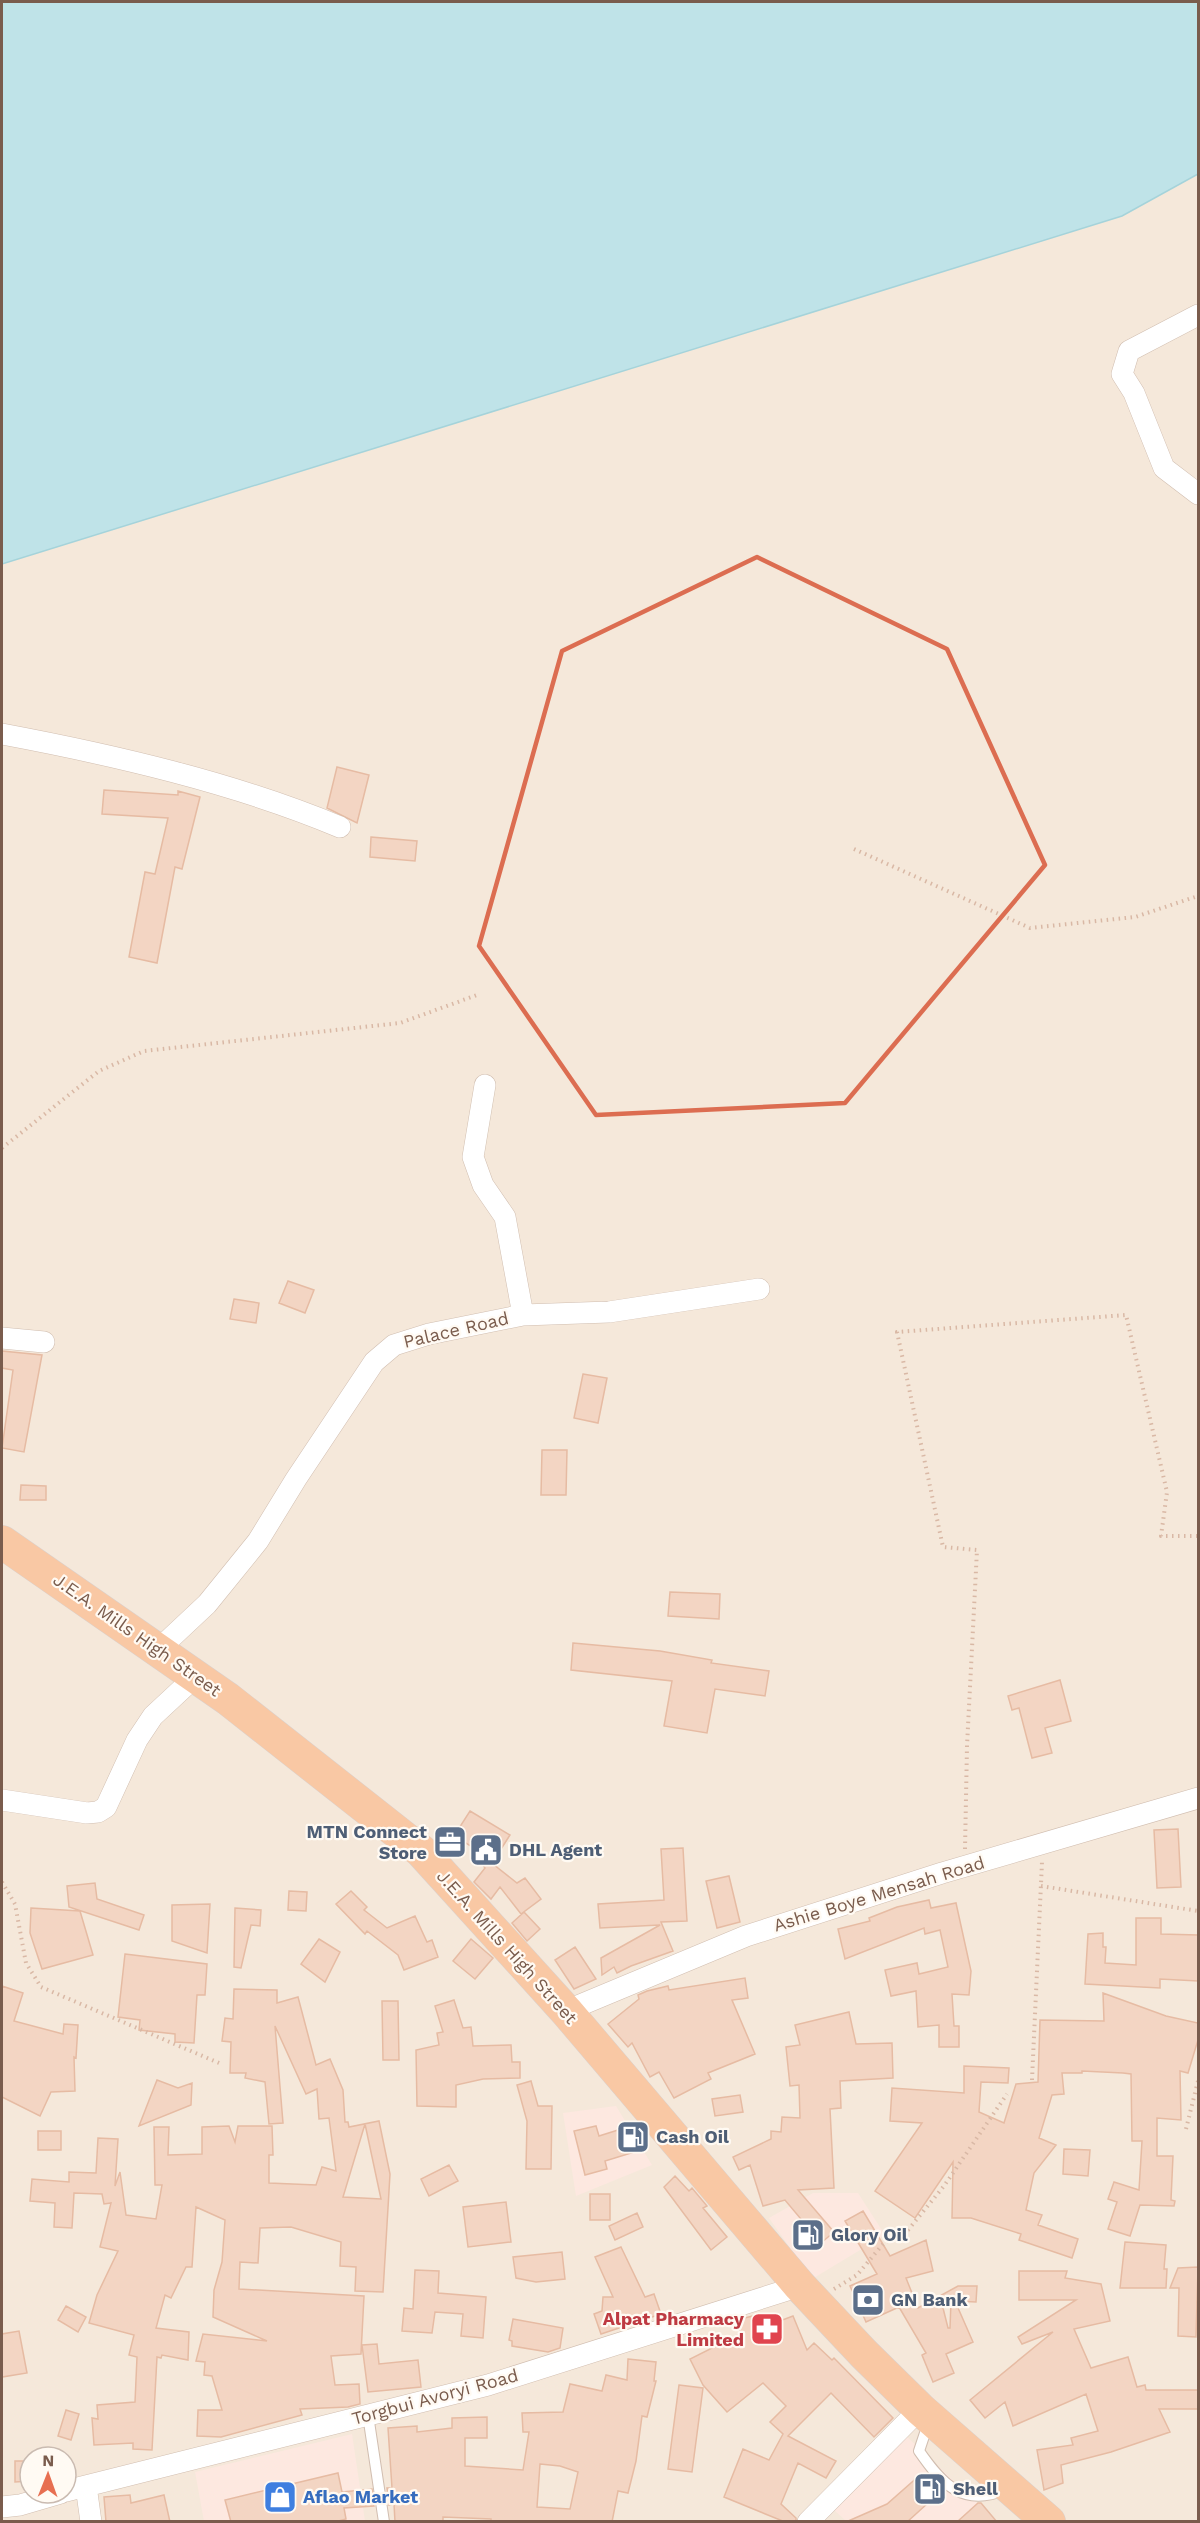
<svg xmlns="http://www.w3.org/2000/svg" width="1200" height="2523" font-family="'Work Sans',sans-serif">
<style>
.residential{fill:#f5e8da;fill-rule:evenodd}
.commercial{fill:#fde8e0}
.water{fill:#bfe3e8;stroke:#a5d3da;stroke-width:1.5}
.building{fill:#f3d5c3;stroke:#e6bba3;stroke-width:1.5;fill-rule:evenodd}
.lines{fill:none;stroke-linecap:round;stroke-linejoin:round}
.service-casing{stroke:#d1beb0;stroke-width:12}
.minor-casing{stroke:#d1beb0;stroke-width:22}
.trunk-casing{stroke:#dad1cd;stroke-width:34}
.path{stroke:#d9b8a5;stroke-width:4;stroke-dasharray:1.5 4.5;stroke-linecap:butt}
.service{stroke:#fff;stroke-width:10}
.minor{stroke:#fff;stroke-width:21}
.trunk{stroke:#f9c8a4;stroke-width:33}
.marked{fill:none;stroke:#dc6d51;stroke-width:4.5;stroke-linejoin:round}
.labels{text-anchor:middle;stroke-width:4.5;stroke-linejoin:round;paint-order:stroke}
.street-label{font-size:18px;fill:#7a5c4d;stroke:#fffaf3}
.service-label{font-size:18px;font-weight:bold;fill:#4e5e75;stroke:#fffaf3;text-anchor:start}
.health-label{font-size:18px;font-weight:bold;fill:#be3a42;stroke:#fffaf3;text-anchor:end}
.shop-label{font-size:18px;font-weight:bold;fill:#366cbe;stroke:#fffaf3;text-anchor:start}
</style>
<rect width="100%" height="100%" fill="#fdf6ec"/>
<path class="residential" d="M1198 174V2521L2 2522V564L1122 216ZM30 2457H66V2493H30Z"/>
<path class="commercial" d="M616 2106 652 2165 576 2196 563 2113Z
M813 2193H858L885 2235 812 2279 769 2218Z
M903 2433 996 2521H846L832 2508Z
M352 2434 365 2521H204L195 2472Z"/>
<path class="water" d="M2 2H1198V174L1122 216 2 564Z"/>
<path class="building" d="M337 767 369 775 357 823 327 808Z
M104 790 178 795V791L200 797 182 869 175 867 157 963 129 957 145 872 155 874 168 818 102 814Z
M371 837 417 841 415 861 370 857Z
M288 1281 314 1290 305 1313 279 1303Z
M234 1299 259 1303 256 1323 230 1319Z
M2 1351 42 1355 24 1452 2 1448 13 1370 2 1368Z
M583 1374 607 1378 598 1423 574 1418Z
M542 1450H567L566 1495H541Z
M21 1485 46 1486V1500H20Z
M670 1592 720 1594 719 1619 668 1616Z
M573 1643 660 1651 712 1660 711 1663 769 1671 765 1696 715 1689 707 1733 664 1726 672 1681 571 1670Z
M1060 1680 1071 1721 1045 1728 1052 1753 1032 1758 1019 1708 1012 1710 1008 1696Z
M470 1811 510 1835 494 1860 454 1836Z
M1178 1829 1181 1887 1157 1888 1154 1830Z
M683 1848 687 1921 661 1922 673 1951 631 1966 617 1973 614 1967 602 1975 601 1958 660 1925 600 1928 598 1904 664 1900 661 1849Z
M484 1857 517 1883 525 1878 541 1899 521 1914 500 1887 491 1899 474 1882 485 1868 480 1861Z
M729 1876 740 1922 717 1928 706 1881Z
M95 1883 97 1899 144 1915 139 1930 69 1907 67 1886Z
M289 1891 307 1892 306 1911 288 1910Z
M351 1891 367 1907 364 1910 387 1928 415 1916 427 1942 432 1940 438 1957 404 1970 398 1955 367 1931 365 1934 336 1904Z
M929 1900 931 1908 956 1903 971 1971 969 1995 952 1994 954 2026H959V2047H939V2025L918 2027 916 1991 891 1996 885 1970 917 1963 919 1974 948 1967 940 1930 925 1934 924 1928 845 1959 838 1929 870 1921 869 1918 897 1907Z
M210 1904 207 1953 172 1941V1905Z
M31 1908 80 1911 93 1955 42 1969 30 1933Z
M235 1908 261 1910 260 1926 251 1925 241 1968 234 1967Z
M524 1912 540 1929 527 1941 512 1923Z
M1136 1918H1161V1934L1198 1935V1981L1160 1979V1988L1085 1984 1088 1934 1103 1933V1947H1106L1105 1963 1136 1965Z
M319 1939 340 1952 325 1982 301 1964Z
M471 1939 493 1958 475 1979 453 1961Z
M575 1947 596 1979 574 1989 555 1960Z
M125 1954 207 1964 205 1995H197L194 2043 175 2042V2034L139 2030 140 2020 118 2017Z
M745 1978 748 1998 732 2000 755 2054 708 2073 711 2079 674 2098 659 2072 650 2077 632 2043 628 2047 608 2024 639 1999 638 1995 647 1991 668 1986 669 1990Z
M2 1986 23 1993 14 2021 63 2034 64 2024 78 2025 76 2058 74 2057 75 2091 51 2092 40 2116 2 2097Z
M234 1989 277 1990V2003L298 1997 316 2065 330 2059 343 2090 345 2122H348L349 2127 379 2121 390 2174 383 2292 355 2291 356 2267 340 2266 341 2242 291 2227 260 2228 258 2263 240 2262 239 2289 364 2296 361 2354 331 2356 335 2385 359 2384 360 2404 348 2407 300 2409 302 2415 221 2437 197 2436 198 2410H222L212 2376 204 2375 205 2362 196 2361 203 2334 267 2341 213 2317 214 2290 222 2262 225 2220 196 2207 192 2267H186L171 2298 165 2295 156 2328 189 2332 188 2360 162 2355 161 2358 157 2357 152 2450 133 2449V2443L94 2445 92 2418 98 2419 97 2405 135 2402 137 2357 129 2355 134 2335 89 2323 97 2295 118 2251 100 2247 111 2203 104 2204 102 2194 74 2193 72 2228 54 2227 55 2203 30 2201 32 2179 69 2182V2172L96 2173 98 2138 118 2139 115 2186 120 2172 126 2215 156 2219 162 2185H155L154 2127H169L168 2155 202 2154V2127L229 2126 235 2142 238 2126H272L273 2155H269V2183L316 2185 322 2167 336 2171 329 2118 319 2119 317 2089 306 2094 275 2026 283 2123 269 2124 265 2082 245 2078 246 2073H230L231 2042 222 2041 225 2018 233 2019ZM365 2124 381 2199 343 2197Z
M1103 1993 1166 2016 1198 2023V2040L1188 2073 1180 2071 1181 2120 1157 2118V2156H1173L1171 2200 1175 2201 1174 2206 1140 2205 1130 2236 1108 2229 1117 2202 1108 2199 1114 2182 1139 2190 1142 2141H1132L1131 2074 1123 2073 1082 2071V2073H1062L1064 2094 1052 2095 1039 2138 1056 2145 1034 2173 1026 2210 1042 2215 1038 2225 1078 2239 1072 2258 1019 2240 1021 2234 971 2218H952L953 2162 915 2218 875 2191 922 2123 890 2121 892 2088 964 2093V2066L1009 2068 1008 2083 981 2082 979 2112 1004 2123 1016 2084 1038 2082 1040 2020 1104 2021Z
M454 2000 463 2028 471 2027 473 2046 511 2045 512 2062H520V2078L483 2079 456 2085V2107L417 2106 416 2050 439 2045 437 2033 443 2032 435 2006Z
M382 2001H398L399 2060H383Z
M849 2012 856 2044 892 2043 893 2078 840 2081 841 2108 830 2109 834 2188 798 2190 834 2232 821 2243 785 2200 763 2206 750 2165 739 2170 733 2157 771 2139V2131L781 2132 782 2117 800 2118 799 2085 790 2086 786 2047 800 2045 795 2025Z
M157 2080 178 2088 192 2083 191 2105 139 2126Z
M531 2081 538 2106H552L551 2169H526L527 2121 517 2085Z
M740 2095 743 2112 715 2116 712 2099Z
M637 2124 644 2149 605 2161 607 2169 585 2175 574 2131 596 2126 599 2136Z
M38 2131H61V2150H38Z
M1064 2149 1090 2150 1088 2176 1063 2174Z
M449 2165 458 2181 429 2196 421 2179Z
M675 2176 689 2191 692 2188 707 2206 703 2208 727 2237 711 2250 664 2187Z
M590 2194H610V2220H590Z
M506 2202 511 2242 468 2247 463 2207Z
M863 2211 890 2256 926 2240 933 2271 906 2278 918 2308 958 2286H977L976 2302 955 2301 973 2342 946 2354 954 2373 933 2382 922 2355 926 2353 899 2307 866 2322 850 2286 877 2274 845 2221ZM941 2300 951 2301 950 2328H948Z
M637 2213 643 2227 615 2240 609 2226Z
M1125 2242 1166 2245 1164 2269H1167L1166 2288H1120Z
M621 2247 645 2297 654 2294 661 2314 601 2334 594 2314 602 2311 603 2297H613L595 2257Z
M562 2252 565 2279 536 2282 516 2278 513 2257Z
M1198 2267 1196 2337 1178 2336 1179 2288H1170L1178 2268Z
M415 2270 439 2271 438 2293 486 2297 483 2338 461 2336 463 2314 435 2312 432 2333 402 2331 404 2308 413 2309Z
M1019 2271H1067L1065 2278 1101 2284 1110 2321 1074 2329 1091 2368 1128 2357 1137 2387 1145 2385 1146 2390H1198V2409H1159L1170 2432 1111 2452 1061 2465 1063 2483 1044 2490 1037 2450 1073 2445 1071 2438 1098 2431 1086 2394 1013 2426 1005 2402 985 2418 970 2400 1053 2332 1022 2344 1018 2337 1076 2300H1019Z
M66 2306 86 2317 78 2332 58 2320Z
M753 2316 756 2330 793 2316 807 2350 814 2343 832 2360 834 2358 893 2418 874 2437 831 2393 788 2436 836 2461 826 2478 798 2463 781 2504 796 2518V2522H785L724 2497 743 2449 769 2460 783 2434 770 2422 786 2406 763 2383 727 2412 703 2385 690 2359 740 2334 736 2320Z
M513 2319 563 2328 560 2348 548 2352 512 2346V2341L509 2340Z
M19 2331 27 2373 2 2377V2334Z
M377 2344 379 2364 418 2360 421 2387 368 2392 362 2345Z
M628 2359 656 2362 654 2381H656L647 2417 642 2416 636 2461 628 2493 618 2491 612 2522H491V2519L443 2517V2522H395L394 2504 389 2505 387 2488H392L388 2428 417 2426V2432L452 2428V2418L487 2417V2438H465V2466L523 2470 529 2432H523L522 2413 563 2412 570 2384 602 2391 606 2375 627 2380ZM540 2464 560 2466 578 2472 570 2509 537 2507Z
M679 2385 703 2388 692 2472 668 2469Z
M66 2410 79 2414 71 2440 58 2436Z
M15 2461H30V2481L15 2482Z
M338 2473 342 2492 372 2489 374 2506 344 2508 346 2519 335 2522H231L225 2500Z
M920 2475 938 2494 907 2522H846L887 2504Z
M130 2495 131 2503 164 2495 170 2522H106L104 2497Z
M978 2503H981L997 2522H957Z"/>
<g class="lines">
<defs>
<path id="service" d="M368 2415 384 2522
M929 2421 919 2451C942 2484 962 2507 1005 2490"/>
<path id="minor" d="M1198 315 1129 351 1122 374 1134 393 1164 468 1198 494
M2 734C114 755 235 783 340 827
M485 1085 473 1157 483 1185 505 1217 523 1315
M2 1338 44 1342
M159 1649 207 1604 258 1541 296 1479 374 1362 394 1345 429 1334 523 1315 609 1312 759 1289
M2 1800 87 1813 98 1812 106 1807 137 1740 153 1716 196 1676
M566 2011 746 1936 942 1873 1198 1798
M86 2486 91 2522
M66 2491 488 2385 800 2286
M2 2507 20 2505 61 2493
M808 2522 920 2409"/>
<path id="trunk" d="M2 1542 228 1699 421 1851 566 2011 800 2286 864 2354 920 2409 1049 2522"/>
</defs>
<use href="#service" class="service-casing"/>
<use href="#minor" class="minor-casing"/>
<use href="#trunk" class="trunk-casing"/>
<path class="path" d="M854 849 1030 928 1135 917 1198 896
M2 1148 99 1071 144 1051 400 1023 477 995
M965 1849 967 1746 977 1550 943 1547 897 1332 1126 1315 1167 1492 1161 1536H1198
M2 1882 15 1904 26 1963 41 1987 219 2063
M1041 1886 1198 1911
M1032 2080 1042 1862
M1186 2129 1198 2081
M834 2289 857 2275 884 2243 908 2230 944 2186 1007 2094"/>
<use href="#service" class="service"/>
<use href="#minor" class="minor"/>
<use href="#trunk" class="trunk"/>
</g>
<path class="marked" d="M757 557 947 649 1045 865 845 1103 596 1115 479 946 562 651Z"/>
<defs>
<symbol id="office-square" viewBox="-11 -11 22 22"><rect x="-9" y="-9" width="18" height="18" rx="4" fill="#5c6f8a" stroke="#fffaf3"/><path d="M-6-3h4V-5.5h4V-3h4V5H-6ZM-1-4.5V-3h2v-1.5ZM-6 0V1H6V0Z" fill="#fff"/></symbol>
<symbol id="civic-square" viewBox="-11 -11 22 22"><rect x="-9" y="-9" width="18" height="18" rx="4" fill="#5c6f8a" stroke="#fffaf3"/><path d="M-.6-6.5H3V-4.5H.6V-3L4-1V1h2V6H-6V1h2V-1L-.6-3ZM-1.2 2.5V6h2.4V2.5Z" fill="#fff"/></symbol>
<symbol id="fuel-square" viewBox="-11 -11 22 22"><rect x="-9" y="-9" width="18" height="18" rx="4" fill="#5c6f8a" stroke="#fffaf3"/><path d="M-5.5-6h7V0h2V4h1.3V-2.5L3-4.5l.8-.8L6-3V5H2.5V1h-1V6h-7ZM-4.2-4.7v3.2H.2V-4.7Z" fill="#fff"/></symbol>
<symbol id="bank-square" viewBox="-11 -11 22 22"><rect x="-9" y="-9" width="18" height="18" rx="4" fill="#5c6f8a" stroke="#fffaf3"/><path d="M-6-4H6V4H-6ZM0-2.3a2.3 2.3 0 1 0 0 4.6a2.3 2.3 0 1 0 0-4.6Z" fill="#fff"/></symbol>
<symbol id="pharmacy-square" viewBox="-11 -11 22 22"><rect x="-9" y="-9" width="18" height="18" rx="4" fill="#e0444e" stroke="#fffaf3"/><path d="M-2-6h4v4h4v4h-4v4h-4v-4h-4v-4h4Z" fill="#fff"/></symbol>
<symbol id="shop-square" viewBox="-11 -11 22 22"><rect x="-9" y="-9" width="18" height="18" rx="4" fill="#3f7fe0" stroke="#fffaf3"/><path d="M-5-2.5h2.3a2.7 3.5 0 0 1 5.4 0H5L5.5 6h-11ZM-1.5-2.5h3a1.5 2.3 0 0 0-3 0Z" fill="#fff"/></symbol>
</defs>
<g fill-rule="evenodd">
<use href="#office-square" x="431" y="1823" width="38" height="38"/>
<use href="#civic-square" x="467" y="1831" width="38" height="38"/>
<use href="#fuel-square" x="614" y="2118" width="38" height="38"/>
<use href="#fuel-square" x="789" y="2216" width="38" height="38"/>
<use href="#bank-square" x="849" y="2281" width="38" height="38"/>
<use href="#pharmacy-square" x="748" y="2310" width="38" height="38"/>
<use href="#fuel-square" x="911" y="2470" width="38" height="38"/>
<use href="#shop-square" x="261" y="2478" width="38" height="38"/>
</g>
<g class="labels">
<g class="street-label">
<text transform="translate(456 1330) rotate(-13)" y="6">Palace Road</text>
<text transform="translate(137 1635) rotate(35)" y="6">J.E.A. Mills High Street</text>
<text transform="translate(879 1894) rotate(-17)" y="6">Ashie Boye Mensah Road</text>
<text transform="translate(507 1947) rotate(48)" y="6">J.E.A. Mills High Street</text>
<text transform="translate(435 2397) rotate(-15)" y="6">Torgbui Avoryi Road</text>
</g>
<g class="service-label">
<text x="427" y="1838" text-anchor="end">MTN Connect<tspan x="427" dy="21">Store</tspan></text>
<text x="509" y="1856">DHL Agent</text>
<text x="656" y="2143">Cash Oil</text>
<text x="831" y="2241">Glory Oil</text>
<text x="891" y="2306">GN Bank</text>
<text x="953" y="2495">Shell</text>
</g>
<g class="health-label">
<text x="744" y="2325">Alpat Pharmacy<tspan x="744" dy="21">Limited</tspan></text>
</g>
<g class="shop-label">
<text x="303" y="2503">Aflao Market</text>
</g>
</g>
<rect width="1200" height="2523" fill="none" stroke="#7a5c4d" stroke-width="6"/>
<g transform="translate(48 2475) rotate(1)"><circle r="28" fill="#fffaf3" stroke="#cabbb1" stroke-width="1.5"/>
<path d="M0-4.5L10 22L0 15L-10 22Z" fill="#e76f51"/>
<text y="-9" font-size="16" font-weight="bold" text-anchor="middle" fill="#7a5c4d">N</text>
</g>
</svg>
